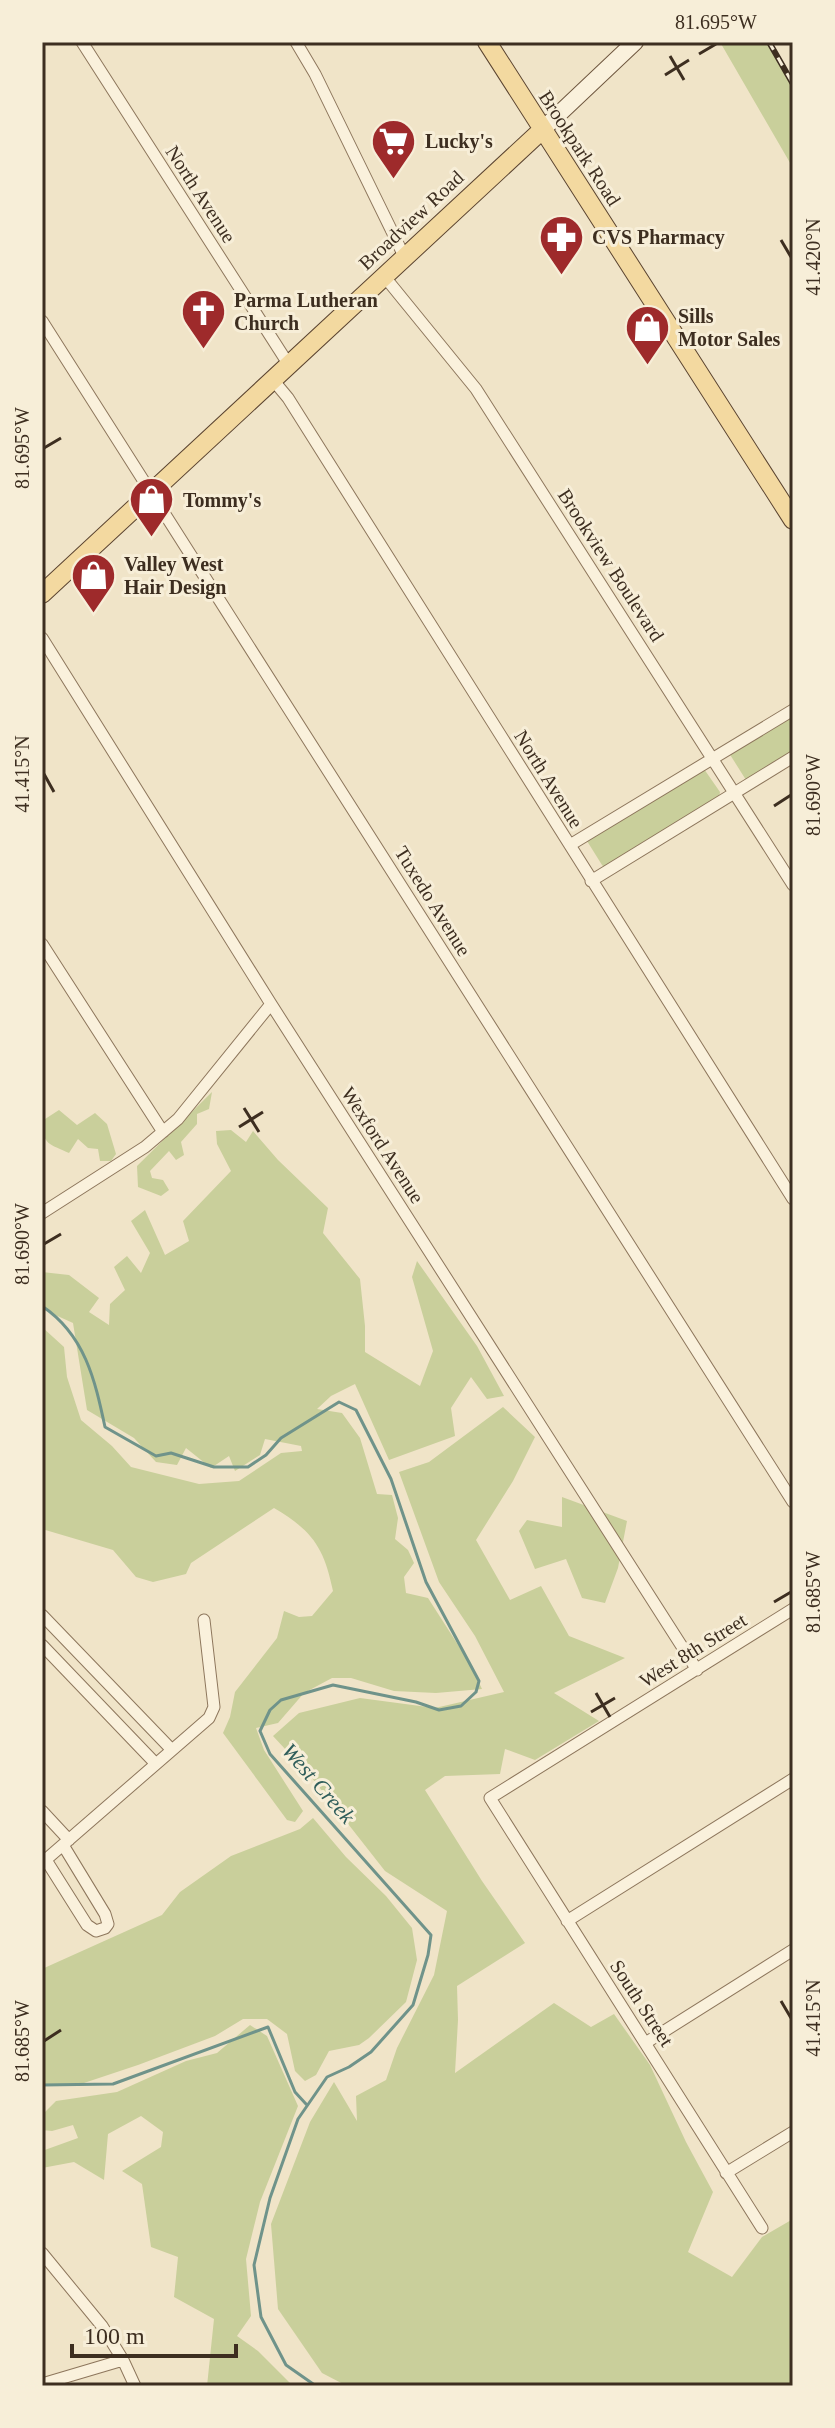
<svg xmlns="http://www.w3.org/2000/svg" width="835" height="2428" font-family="'Times New Roman',serif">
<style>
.green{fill:#c9cf9b}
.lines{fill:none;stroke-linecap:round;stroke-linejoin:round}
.stream{stroke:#6f938a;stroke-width:3}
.minor-casing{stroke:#8d765c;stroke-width:13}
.secondary-casing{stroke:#6f573f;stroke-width:18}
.primary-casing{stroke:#5b4430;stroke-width:20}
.minor{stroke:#faf1dc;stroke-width:11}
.secondary{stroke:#faf1dc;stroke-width:16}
.primary{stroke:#f3d9a0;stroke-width:18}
.rail-casing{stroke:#3d2e20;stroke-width:6}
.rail{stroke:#f7eed8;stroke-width:3;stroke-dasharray:9;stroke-linecap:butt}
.ticks{fill:none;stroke:#3d2e20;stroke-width:3}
.labels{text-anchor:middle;stroke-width:6;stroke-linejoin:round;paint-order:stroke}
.poi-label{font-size:20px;font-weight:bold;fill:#3d2e20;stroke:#f7eed8;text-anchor:start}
.street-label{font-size:20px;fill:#3d2e20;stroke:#f7eed8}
.water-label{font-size:22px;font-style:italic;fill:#2f5d5a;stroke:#f7eed8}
.neatline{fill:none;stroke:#3d2e20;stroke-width:3}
.ticks-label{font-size:20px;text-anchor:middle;fill:#3d2e20}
</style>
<rect width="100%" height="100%" fill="#f0e4c8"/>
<path class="green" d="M720 42H769L793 84V168Z
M793 714V751L746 780 729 753Z
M704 769 720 792 719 797 604 867 602 865 587 841Z
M212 1092 209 1109 197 1114V1124L181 1142 184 1155 176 1160 169 1151 150 1171 152 1178 163 1180 169 1190 161 1196 138 1187 137 1166Z
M59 1110 77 1125 95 1113 107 1124 116 1154 111 1161H100L98 1149 88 1148 78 1139 69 1153C50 1144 42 1145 42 1121Z
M231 1130 246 1142 253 1131 278 1160 328 1208 323 1233 360 1279 365 1326V1352L420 1386 433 1351 412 1277 417 1261 477 1346 504 1396 487 1399 471 1377 451 1408 455 1436 389 1460 355 1384 331 1396 317 1409 342 1413 360 1438 377 1494 392 1495 398 1518 395 1539 408 1550 414 1563 404 1577 406 1593 428 1598 469 1662 482 1689 436 1693 394 1691 351 1678H332L304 1693 278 1723 256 1728 264 1750 303 1811 295 1822 287 1820 223 1733 230 1717 235 1692 277 1638 284 1611 299 1617 312 1616 333 1591C324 1548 313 1531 274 1508L191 1563 186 1574 153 1582 136 1577 113 1550 42 1529V1327L64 1347 67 1377 81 1420 112 1446 131 1467 199 1484 239 1481 281 1453 302 1451 301 1446 265 1439 260 1455 235 1471 229 1456 211 1468 186 1448 177 1465 156 1462 134 1438 87 1410 73 1323 42 1309V1272L69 1275 99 1298 89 1312 109 1325 110 1304 125 1290 114 1267 127 1256 141 1273 150 1253 131 1221 145 1210 165 1255 189 1241 183 1221 231 1171 217 1144 216 1131Z
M503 1407 535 1437 513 1481 476 1540 510 1600 541 1586 569 1636 625 1658 554 1693 599 1721 535 1760 505 1749 500 1774 445 1776 425 1790 482 1881 525 1943 457 1986 458 2020 455 2073 554 2003 591 2027 614 2014 650 2065 686 2142 713 2192 688 2252 732 2277 762 2237 793 2219V2386H347L322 2373 278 2309 271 2224 310 2122 334 2082 357 2121 356 2096 386 2080 397 2048 434 1975 447 1911 385 1871 312 1778 273 1736 299 1713 360 1698 435 1708 504 1692 475 1636 439 1582 399 1472 429 1462Z
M562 1497 627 1521 618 1568 605 1603 582 1598 566 1559 535 1569 519 1531 527 1520 562 1527Z
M313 1818 346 1857 386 1896 412 1928 417 1960 406 2002 369 2038 359 2045 329 2051 316 2075 305 2081 295 2071 287 2034 267 2019H243L215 2036 138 2065 78 2085H42V1969L162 1915 180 1892 231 1856 300 1829Z
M250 2025 267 2036 298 2106 260 2202 246 2259 251 2316 237 2336 258 2351 293 2386H207L214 2319 174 2297 178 2257 151 2247 142 2184 122 2171 161 2147 163 2132 141 2116 108 2134 104 2180 74 2162 42 2168V2151L78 2138 73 2125 52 2131 42 2130V2115L56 2101 117 2092 186 2061 217 2053Z"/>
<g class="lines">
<path class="stream" d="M42 1306C85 1335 95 1380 105 1427L156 1456 171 1453 214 1467H248L266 1455 281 1438 339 1402 356 1410 391 1479 426 1582 479 1681 476 1692 461 1706 439 1710 416 1702 333 1685 281 1700 270 1710 260 1731 270 1754 431 1935 428 1955 413 2005 371 2052 349 2067 327 2077 298 2119 270 2198 254 2265 261 2317 286 2365 316 2386
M42 2085 113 2084 268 2027 295 2092 306 2104"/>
<defs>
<path id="minor" d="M82 42 289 365
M296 42 315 74 404 256
M384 276 476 389 793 885
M42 321 793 1502
M273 380 288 398 793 1199
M42 638 271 1004 697 1670
M570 845 793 710
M591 881 793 757
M42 944 163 1132
M42 1213 145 1147 178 1119 271 1004
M42 1615 172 1750
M42 1645 156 1764
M42 1811 69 1840
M46 1860 87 1925 96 1931 105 1928 108 1924 105 1914 63 1845
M42 1863 209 1718 214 1707 204 1620
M567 1921 793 1779
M647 2042 793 1950
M726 2173 793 2132
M762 2228 490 1798 793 1609
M42 2253 102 2326 123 2360 135 2386
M42 2384 123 2360"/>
<path id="secondary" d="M542 130 635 42"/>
<path id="primary" d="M487 42 793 520
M42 594 542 130"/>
</defs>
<use href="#minor" class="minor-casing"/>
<use href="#secondary" class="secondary-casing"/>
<use href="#primary" class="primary-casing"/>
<use href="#minor" class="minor"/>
<use href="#secondary" class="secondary"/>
<use href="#primary" class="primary"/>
<defs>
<path id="rail" d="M769 42 793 84"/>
</defs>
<use href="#rail" class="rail-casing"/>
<use href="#rail" class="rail"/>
</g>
<path class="ticks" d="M699 54 716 44M670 56 684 80M665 75 689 60M781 240 791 257M44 448 61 438M44 774 54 792M774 806 791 795M244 1108 259 1132M239 1127 263 1112M44 1244 61 1234M774 1602 791 1592M596 1693 610 1717M591 1712 615 1698M781 2001 791 2018M44 2041 61 2030"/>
<defs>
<symbol id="supermarket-pin" viewBox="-11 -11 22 30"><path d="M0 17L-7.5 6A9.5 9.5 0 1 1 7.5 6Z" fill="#9e2a2b" stroke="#f7eed8"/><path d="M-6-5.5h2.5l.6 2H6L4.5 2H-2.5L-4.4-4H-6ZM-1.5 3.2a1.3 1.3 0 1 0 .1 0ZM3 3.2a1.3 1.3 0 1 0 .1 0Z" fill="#fff"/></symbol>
<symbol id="pharmacy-pin" viewBox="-11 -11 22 30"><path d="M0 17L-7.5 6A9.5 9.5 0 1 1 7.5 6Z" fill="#9e2a2b" stroke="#f7eed8"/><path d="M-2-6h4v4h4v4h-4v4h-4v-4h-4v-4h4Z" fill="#fff"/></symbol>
<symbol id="church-pin" viewBox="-11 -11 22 30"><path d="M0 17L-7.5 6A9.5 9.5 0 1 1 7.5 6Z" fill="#9e2a2b" stroke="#f7eed8"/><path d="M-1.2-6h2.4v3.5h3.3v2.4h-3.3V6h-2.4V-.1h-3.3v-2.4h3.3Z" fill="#fff"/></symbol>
<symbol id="shop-pin" viewBox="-11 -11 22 30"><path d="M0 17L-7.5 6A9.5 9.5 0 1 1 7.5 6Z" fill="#9e2a2b" stroke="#f7eed8"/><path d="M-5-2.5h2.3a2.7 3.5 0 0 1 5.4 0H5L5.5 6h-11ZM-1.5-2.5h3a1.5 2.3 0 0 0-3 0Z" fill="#fff"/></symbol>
</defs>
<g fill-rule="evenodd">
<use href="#supermarket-pin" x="368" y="116" width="51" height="69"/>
<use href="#pharmacy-pin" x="536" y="212" width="51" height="69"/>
<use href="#church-pin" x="178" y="286" width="51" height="69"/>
<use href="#shop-pin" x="622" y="302" width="51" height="69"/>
<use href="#shop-pin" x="126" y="474" width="51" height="69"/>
<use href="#shop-pin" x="68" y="550" width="51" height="69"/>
</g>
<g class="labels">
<g class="poi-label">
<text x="425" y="148">Lucky's</text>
<text x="592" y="244">CVS Pharmacy</text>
<text x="234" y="307">Parma Lutheran<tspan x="234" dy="23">Church</tspan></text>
<text x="678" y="323">Sills<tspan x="678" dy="23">Motor Sales</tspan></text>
<text x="183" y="507">Tommy's</text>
<text x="124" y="571">Valley West<tspan x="124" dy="23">Hair Design</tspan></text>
</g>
<g class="street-label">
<text transform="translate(580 148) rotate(57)" y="7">Brookpark Road</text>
<text transform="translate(201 194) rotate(57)" y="7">North Avenue</text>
<text transform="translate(411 220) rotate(-43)" y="7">Broadview Road</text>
<text transform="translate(611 565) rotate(57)" y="7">Brookview Boulevard</text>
<text transform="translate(549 779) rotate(58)" y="7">North Avenue</text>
<text transform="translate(433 901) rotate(58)" y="7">Tuxedo Avenue</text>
<text transform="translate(383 1145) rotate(57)" y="7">Wexford Avenue</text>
<text transform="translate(693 1650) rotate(-32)" y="7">West 8th Street</text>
<text transform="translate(642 2003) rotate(57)" y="7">South Street</text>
</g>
<g class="water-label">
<text transform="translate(319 1783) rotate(49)" y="8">West Creek</text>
</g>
</g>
<rect width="835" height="2428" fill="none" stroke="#f7eed8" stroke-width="88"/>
<path d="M72 2344v12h164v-12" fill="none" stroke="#3d2e20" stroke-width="4"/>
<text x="84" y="2344" font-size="24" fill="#3d2e20" stroke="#f7eed8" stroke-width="6" paint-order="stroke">100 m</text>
<rect x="44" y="44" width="747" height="2340" class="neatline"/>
<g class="ticks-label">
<text x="716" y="29">81.695°W</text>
<text transform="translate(813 257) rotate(-90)" y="7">41.420°N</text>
<text transform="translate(22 448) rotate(-90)" y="7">81.695°W</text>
<text transform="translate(22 774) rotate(-90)" y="7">41.415°N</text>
<text transform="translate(813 795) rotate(-90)" y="7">81.690°W</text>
<text transform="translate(22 1244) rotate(-90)" y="7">81.690°W</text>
<text transform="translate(813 1592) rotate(-90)" y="7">81.685°W</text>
<text transform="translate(813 2018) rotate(-90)" y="7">41.415°N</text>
<text transform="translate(22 2041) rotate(-90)" y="7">81.685°W</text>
</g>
</svg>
